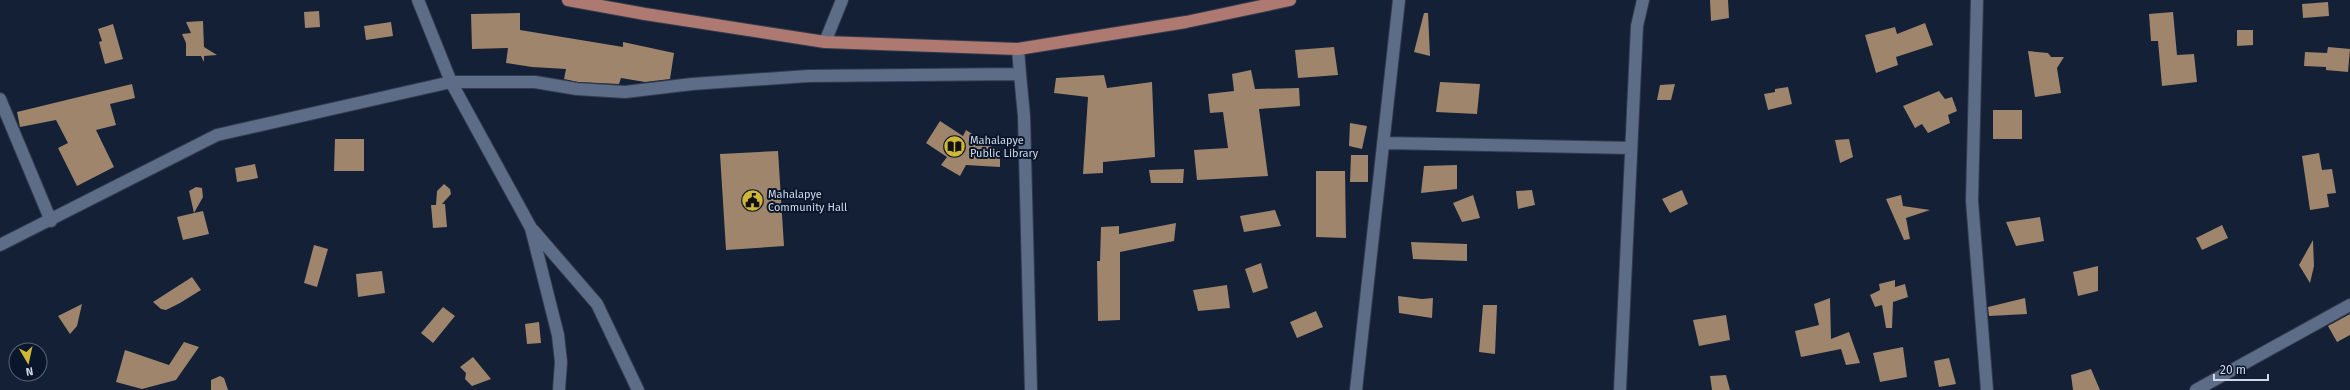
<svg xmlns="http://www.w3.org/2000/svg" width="2350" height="390" font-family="'Fira Sans',sans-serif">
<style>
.building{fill:#9e856c}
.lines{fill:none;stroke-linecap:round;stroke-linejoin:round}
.minor-casing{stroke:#333a4e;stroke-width:14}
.major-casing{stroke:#333a4e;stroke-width:14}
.minor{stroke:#5d6c87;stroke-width:12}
.major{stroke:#ad7970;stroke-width:12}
.labels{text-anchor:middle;stroke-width:4;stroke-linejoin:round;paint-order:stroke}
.poi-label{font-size:11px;fill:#d0d9e8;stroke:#0a162c;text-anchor:start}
</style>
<rect width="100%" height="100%" fill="#132036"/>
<path class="building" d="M1710 0H1728L1729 18 1711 21Z
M2328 2 2329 16 2303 18 2302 4Z
M319 11 320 27 305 28 304 12Z
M2173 12 2177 55 2194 54 2197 82 2162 86 2158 41H2151L2149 14Z
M520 13V30L623 47V42L674 53 670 79 645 82 621 78 619 84 578 82 564 79 566 69 532 67 506 63 508 48 472 49 471 14Z
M1424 13H1428L1430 56 1414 52Z
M203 21 204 47 217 55 204 56V62L201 56H186V43L182 34 191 33 186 22Z
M391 22 393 36 366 40 364 26Z
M1925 23 1933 45 1896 57 1898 65 1876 73 1865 35 1895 27 1897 34Z
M113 24 123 59 105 64 99 42 102 41 98 29Z
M2237 30H2253V45L2237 46Z
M1334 47 1338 75 1298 78 1295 50Z
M2328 47 2350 49 2348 72 2326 70V67L2304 66 2305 52 2327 53Z
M2028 51 2048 53 2051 57H2064L2057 68 2061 93 2035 97Z
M1251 70 1255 89 1299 88 1300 106 1259 109 1268 176 1197 180 1194 150 1228 148 1223 112 1210 113 1208 94 1234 91 1232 74Z
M1104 75 1107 88 1152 82 1155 157 1103 162V173L1083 174 1088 97 1054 93 1056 78Z
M1440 82 1480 84 1477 114 1436 112Z
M132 84 135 98 110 104 116 125 96 130 114 167 77 186 58 148 68 143 56 120 20 127 17 112Z
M1675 84 1671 100H1657L1660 85Z
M1788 87 1792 104 1768 110 1764 94 1775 92V89Z
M1939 91 1945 99 1952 97 1957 111 1948 115 1950 123 1928 133 1922 124 1915 128 1903 106Z
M1993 110H2022V139H1993Z
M940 121 963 136 966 130 1000 152V167L966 165 960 176 941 165 947 157 926 143Z
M1350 123 1367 126 1362 149 1349 146Z
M335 139H364V171H334Z
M1849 139 1853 157 1840 163 1835 140Z
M778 151 784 246 726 250 720 154Z
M2319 153 2322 170 2332 169 2336 193 2327 194 2329 207 2310 210 2302 156Z
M1351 155H1368V182H1350Z
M255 164 258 178 237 182 235 168Z
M1457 165V189L1421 193 1424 166Z
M1184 169 1183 183H1151L1149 170Z
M1316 171H1345L1346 238 1316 237Z
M444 184 450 189 451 194 442 204H445L447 227 433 228 431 205H436L437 191Z
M196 187 202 188 203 197 194 213 203 211 209 234 183 240 177 217 194 213 189 191Z
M1532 190 1535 205 1518 209 1516 191Z
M1682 190 1688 204 1670 213 1662 199Z
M1473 195 1480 218 1462 222 1453 203Z
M1901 195 1903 206 1930 210 1906 218 1910 239 1904 240 1886 199Z
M1275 210 1281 226 1244 232 1240 216Z
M2040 217 2044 241 2016 246 2006 222Z
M1176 223 1174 241 1120 252V320L1098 321 1097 261H1100L1101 227 1119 226V234Z
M2222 225 2228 238 2202 250 2196 238Z
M2313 240 2314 266 2310 283 2299 265Z
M1411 242 1467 244V261L1413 259Z
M314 245 328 249 317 287 304 283Z
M1261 263 1268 288 1253 293 1245 269Z
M2098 266V291L2078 296 2073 272Z
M382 271 385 293 358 297 356 274Z
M192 277 201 290 180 303 166 310 161 309 153 302Z
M1895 280V287L1905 284 1908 297 1893 302 1892 328H1886L1882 305 1875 307 1870 295 1880 290 1879 284Z
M1227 285 1230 308 1198 311 1193 290Z
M1398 296 1422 299 1433 298 1432 318 1399 313Z
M1830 298 1831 339 1849 332 1860 363 1846 365 1841 349 1801 357 1795 331 1819 325 1814 304Z
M2025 298 2027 314 1989 316 1988 307Z
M82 304 77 326 70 334 58 316Z
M1483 305H1497L1495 354 1479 352Z
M443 307 455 316 433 343 421 333Z
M1316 311 1323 327 1297 338 1290 322Z
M2350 314V335L2337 342 2328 326Z
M1726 315 1730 340 1699 346 1693 320Z
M539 322 541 343 527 344 525 324Z
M184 342 199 347 176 380 142 389 116 382 125 350 169 365Z
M1903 347 1907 377 1880 382 1873 353Z
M473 357 491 379 472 386 465 379 466 373 460 367Z
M1949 358 1956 384 1939 387 1934 361Z
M2091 369 2100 390H2073L2071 375Z
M1726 375 1730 390H1712L1710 376Z
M220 376 224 378 228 390H211V380Z"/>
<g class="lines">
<defs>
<path id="minor" d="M418 0 451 82 531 228 558 335 561 362 559 390
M1977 0 1972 201 1987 390
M825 42 842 0
M1020 74 1024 116 1031 390
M0 99 51 221
M1385 143 1631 148
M533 230 597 304 638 390
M0 245 217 135 451 82H535L577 89 625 92 692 84 808 76 1020 74 1018 49
M1356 390 1399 0
M1620 390 1637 26 1643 0
M2196 390 2350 305"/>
<path id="major" d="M568 0 645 14 825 42 1018 49 1186 22 1290 0"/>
</defs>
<use href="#minor" class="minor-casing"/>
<use href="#major" class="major-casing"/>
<use href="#minor" class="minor"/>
<use href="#major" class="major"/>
</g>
<defs>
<symbol id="library-disc" viewBox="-11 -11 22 22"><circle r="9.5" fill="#d0b836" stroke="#0a162c"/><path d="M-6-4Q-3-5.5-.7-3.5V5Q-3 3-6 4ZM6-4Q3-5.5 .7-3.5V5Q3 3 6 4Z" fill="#111"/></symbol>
<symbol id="civic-disc" viewBox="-11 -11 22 22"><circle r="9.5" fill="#d0b836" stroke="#0a162c"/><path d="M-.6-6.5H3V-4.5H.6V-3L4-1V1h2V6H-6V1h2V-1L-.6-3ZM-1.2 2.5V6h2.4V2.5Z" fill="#111"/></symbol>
</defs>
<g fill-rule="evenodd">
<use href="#library-disc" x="942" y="134" width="25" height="25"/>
<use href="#civic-disc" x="740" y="188" width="25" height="25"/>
</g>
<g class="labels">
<g class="poi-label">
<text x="970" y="144">Mahalapye<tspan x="970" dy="13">Public Library</tspan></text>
<text x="768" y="198">Mahalapye<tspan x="768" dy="13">Community Hall</tspan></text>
</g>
</g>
<g transform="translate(28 362) rotate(171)"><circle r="19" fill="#0a162c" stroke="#596477"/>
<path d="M0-3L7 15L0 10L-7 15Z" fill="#d0b836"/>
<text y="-6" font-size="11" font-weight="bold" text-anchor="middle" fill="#d0d9e8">N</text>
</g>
<path d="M2214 374v6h54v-6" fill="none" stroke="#d0d9e8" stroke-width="2"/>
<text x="2220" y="374" font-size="12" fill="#d0d9e8" stroke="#0a162c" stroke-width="3" paint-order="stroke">20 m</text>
</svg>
